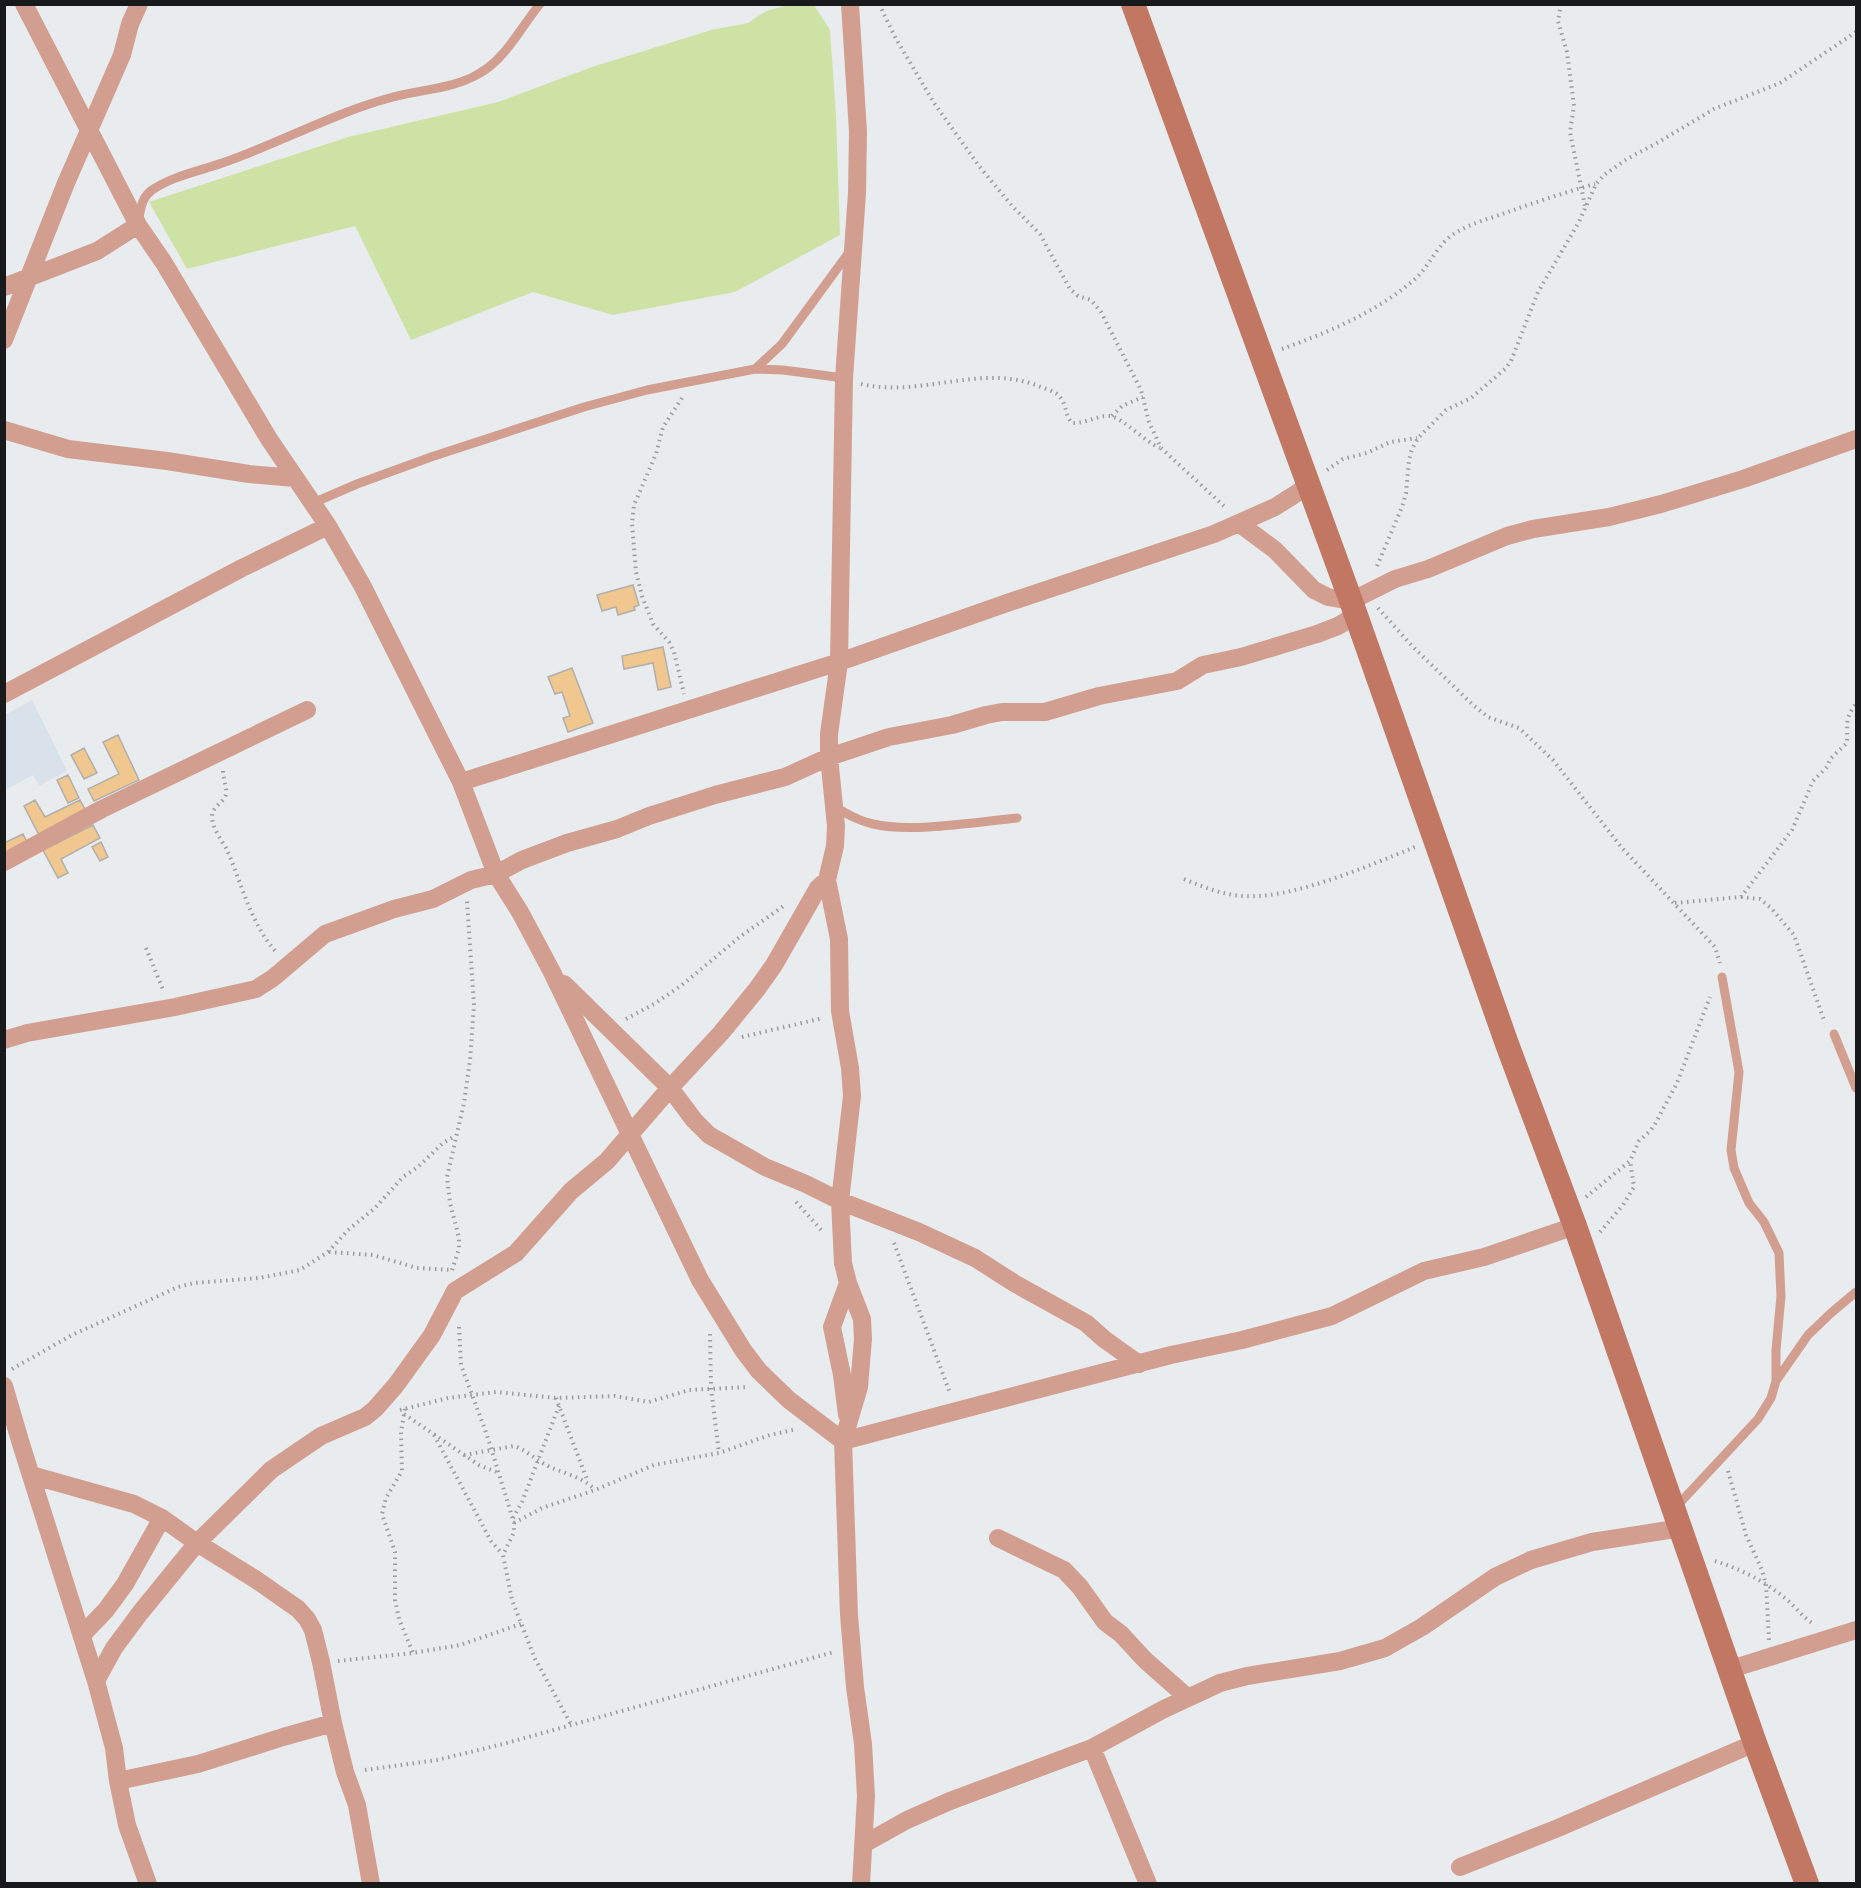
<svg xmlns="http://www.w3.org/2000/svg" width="1861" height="1888" font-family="Figtree,sans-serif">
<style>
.built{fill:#d9e1ea}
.green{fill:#cfe2a5}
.building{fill:#f0c78f;stroke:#b1aeac;stroke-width:1.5}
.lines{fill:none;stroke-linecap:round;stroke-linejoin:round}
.path{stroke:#999b9d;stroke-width:4;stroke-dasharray:1.5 4.5;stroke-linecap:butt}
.lane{stroke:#d29e90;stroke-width:9}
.street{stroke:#d29e90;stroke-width:18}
.secondary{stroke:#c27763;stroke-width:24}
</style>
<rect width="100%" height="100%" fill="#e9ecef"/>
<path class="built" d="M32 700 67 771 39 786 33 775 7 789 4 785 5 715Z"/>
<path class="green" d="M788 5H814L830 30 836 115 840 235 735 292 613 315 533 292 411 340 355 226 187 269 149 202 348 137 498 102 592 67 711 30 748 23 766 11Z"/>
<path class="building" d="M633 585 639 605 634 607 635 610 618 615 616 607 602 611 597 595Z
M663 647 671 687 658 690 653 663 624 669 622 656Z
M572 668 593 723 568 732 563 718 570 716 562 692 555 694 548 677Z
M118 735 139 780 94 801 88 789 119 774 103 742Z
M84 748 97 773 84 779 71 755Z
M68 775 79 798 68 803 57 780Z
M35 800 45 817 80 800 87 813 40 837 24 806Z
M93 825 100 838 61 859 68 873 58 878 43 850Z
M23 834 29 846 4 859V843Z
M101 842 108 857 100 861 92 847Z"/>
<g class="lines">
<path class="path" d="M879 4 895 37 934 103 979 166 1013 207 1040 234 1070 289 1078 296 1091 300 1101 312 1141 390 1149 422 1161 448 1226 508
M1561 4 1558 21 1567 52 1574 106 1570 132 1585 206
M1282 349C1329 332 1377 312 1415 279 1431 265 1437 243 1457 232 1472 223 1491 218 1508 212 1536 202 1566 192 1595 184
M861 384C920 398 978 364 1036 385 1043 388 1051 390 1057 394 1067 402 1064 414 1072 423 1085 424 1097 415 1110 416 1123 418 1144 441 1160 448
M682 398 663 427 656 454 634 505 632 524 636 572 642 596 653 624 669 642 674 652 684 694
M1112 416 1122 406 1143 397
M1327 470 1343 459 1367 453 1390 442 1417 438
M1377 566 1402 507 1406 493 1409 460 1412 449 1418 438 1446 410 1471 398 1505 369 1511 361 1538 292 1579 222 1596 184 1604 175 1627 159 1657 143 1714 109 1780 83 1856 32
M1378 608 1413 647 1473 705 1488 717 1519 728 1553 760 1622 848 1715 947 1720 963
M223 771C223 779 227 786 226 794 224 803 212 806 212 817 212 828 222 840 227 850 242 884 251 925 277 953
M1184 879C1203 887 1221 894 1241 896 1291 900 1368 866 1415 847
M1741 897 1760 899 1771 908 1794 935 1825 1023
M1675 903 1741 897 1792 830 1813 781 1827 767 1830 759 1847 743C1848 725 1844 719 1856 704
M146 948 164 992
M626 1019 654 1004 682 985 741 936 785 905
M742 1037 823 1018
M1586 1197 1630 1161 1639 1141 1650 1131 1655 1124 1677 1083 1710 997
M796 1202 823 1232
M1600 1232 1623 1205 1634 1187 1630 1161
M894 1243 950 1393
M329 1252 373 1255 417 1268 451 1270
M452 1270 459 1249V1238L450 1203 447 1177 464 1103 470 1060 474 1005 467 901
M459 1327 461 1365 487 1435 514 1523V1532L503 1555 512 1600 535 1659 572 1726
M710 1334 711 1388 719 1453
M12 1369 72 1335 178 1287 194 1283 259 1278 300 1270 328 1252 348 1230 375 1208 403 1177 418 1167 443 1143 455 1136
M556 1398 588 1482
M405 1409 401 1432 402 1471 386 1498 382 1514 395 1552V1600L399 1619 413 1653
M400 1410 448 1398 496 1392 556 1398 615 1396 649 1402 689 1390 748 1387
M404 1414 479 1465 496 1472
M434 1435 491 1541 502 1554
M464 1455 514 1446C526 1450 536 1460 548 1466 564 1474 582 1476 595 1490
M1728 1471 1746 1535 1762 1570 1766 1584 1769 1640
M513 1518 522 1502 559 1406
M514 1523 542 1508 595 1490 654 1465 719 1453 770 1435 797 1429
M1715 1561C1741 1569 1766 1582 1786 1599 1796 1607 1803 1618 1814 1624
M338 1661 413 1653 460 1645 521 1624
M365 1770 437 1760 503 1744 834 1652"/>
<path class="lane" d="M138 222C141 209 141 198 152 190 174 175 204 170 228 161 284 141 336 112 393 97 423 89 454 89 480 73 506 58 521 27 540 4
M755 369 783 370 844 378
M313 503 357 484 431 457 584 407 647 390 755 369 782 344 850 251
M835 807C847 814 859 821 873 824 912 833 976 822 1017 818
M1722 977 1739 1072 1731 1150 1734 1168 1749 1203 1764 1222 1779 1253 1781 1296 1776 1350V1381
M1834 1034 1856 1088
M1676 1507 1758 1419 1771 1398 1776 1381 1808 1335 1831 1313 1856 1292"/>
<path class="street" d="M24 4 138 225 164 263 269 439 328 526 362 585 461 782 496 874 520 912 552 972 700 1280 743 1350 759 1371 789 1400 843 1441 1074 1380 1171 1355 1242 1340 1332 1316 1424 1271 1484 1257 1575 1226
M850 4 858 132 857 193 844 378 839 662 829 734V757L836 826 835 846 827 880 839 939 840 1011 850 1068 852 1096 840 1201 843 1263 848 1283 862 1319 863 1339 859 1387 843 1441 849 1615 855 1687 863 1744 866 1796 861 1884
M4 287 97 251 138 225
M4 340 66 183 122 55 130 24 139 4
M4 430 68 449 167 461 249 474 295 478
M1240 524 1275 550 1314 590 1328 597 1351 601 1395 579 1428 569 1507 536 1533 529 1609 517 1661 504 1743 479 1856 439
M4 694 242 568 328 526
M461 782 839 662 1007 603 1214 534 1275 507 1308 486
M4 862 102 809 307 710
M564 984 670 1088 694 1120 709 1135 765 1167 806 1184 840 1201 919 1232 975 1258 1014 1283 1086 1323 1104 1339 1139 1364
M4 1040 27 1033 175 1007 256 989 273 978 325 934 394 909 433 899 471 880 496 874 522 860 567 843 617 829 649 816 715 795 785 777 829 757 889 737 952 725 986 715 1002 712H1045L1099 696 1177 681 1203 665 1241 657 1317 634 1338 626 1356 615
M4 1386 21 1444 96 1681 114 1748 118 1781 127 1825 148 1884
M847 1415 842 1375 832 1327 848 1283
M31 1475 134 1504 162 1518 197 1543 255 1579 298 1609 307 1619 313 1630 321 1662 333 1723 345 1772 357 1805 371 1884
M998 1538 1064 1570 1080 1587 1105 1622 1121 1634 1145 1660 1187 1697
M82 1635 106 1610 125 1584 162 1518
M1731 1669 1856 1630
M96 1681 114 1648 140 1613 197 1543 271 1470 321 1436 365 1417 375 1409 396 1385 432 1335 455 1291 516 1253 571 1191 607 1161 670 1088 721 1033 757 989 774 965 818 888 827 880
M1092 1748 1148 1884
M118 1781 198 1764 283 1737 333 1723
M864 1844 907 1820 950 1801 1092 1748 1164 1709 1220 1683 1247 1676 1340 1661 1385 1648 1422 1627 1495 1577 1531 1560 1592 1542 1681 1528
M1460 1867 1558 1828 1755 1743"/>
<path class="secondary" d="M1133 4 1351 601 1507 1044 1575 1226 1755 1743 1807 1884"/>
</g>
<rect width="1861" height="1888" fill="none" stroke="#18191a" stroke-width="12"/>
</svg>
